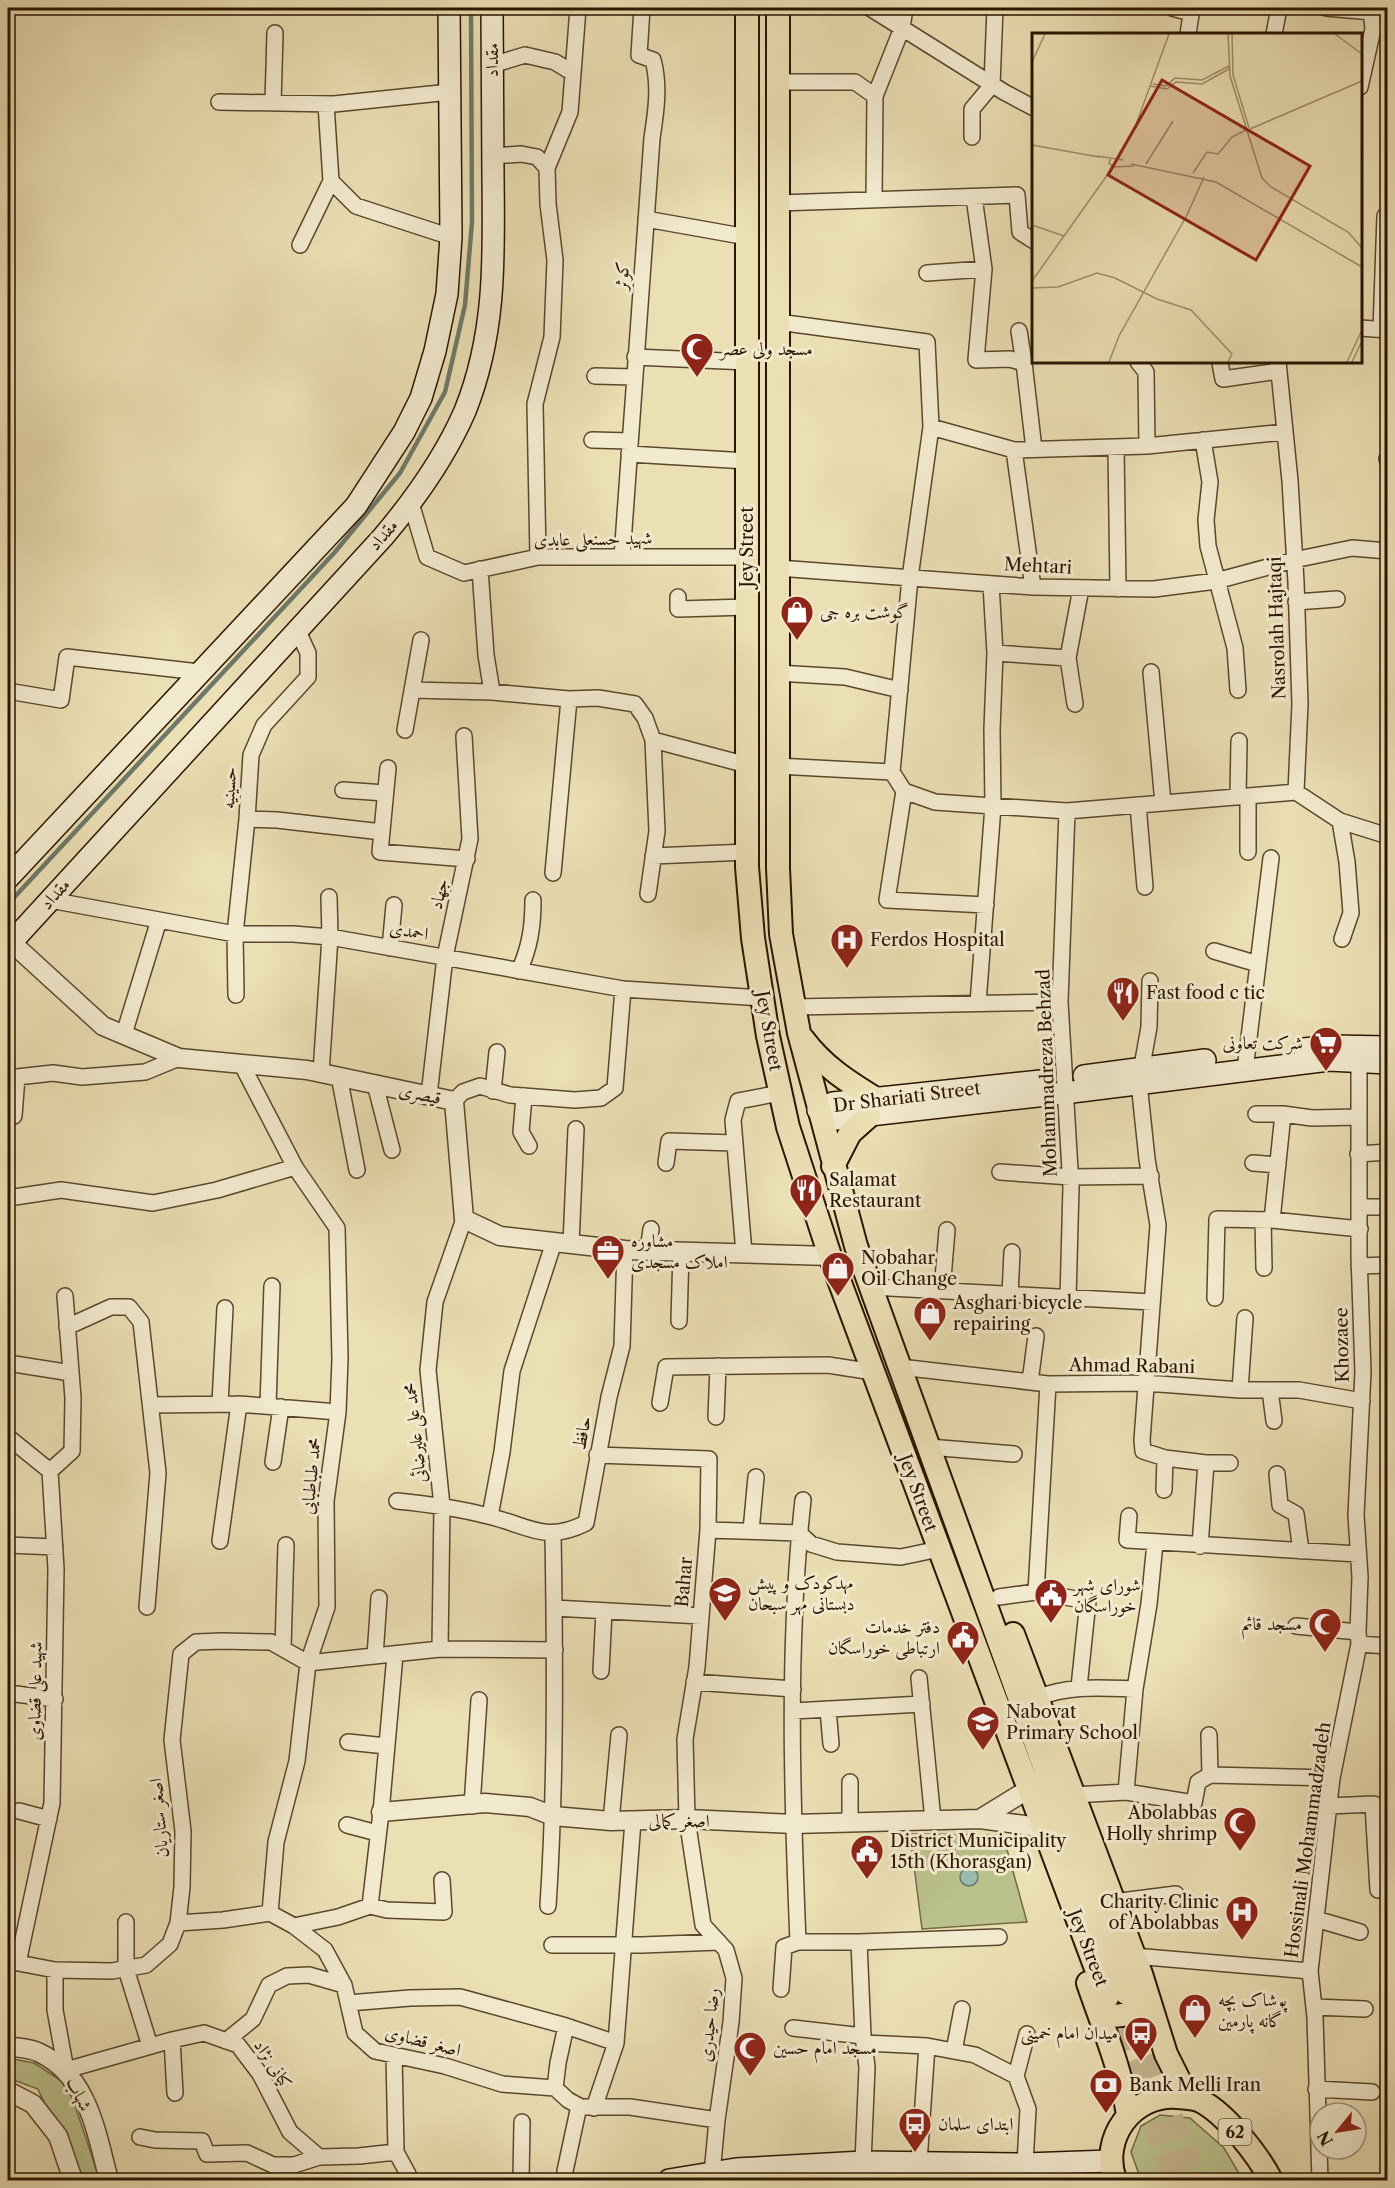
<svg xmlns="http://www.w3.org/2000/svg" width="1395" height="2188" font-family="'Libre Caslon Text',Amiri,serif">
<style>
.green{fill:#bac18b;stroke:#736a46;stroke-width:1.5}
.water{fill:#98bcb0;stroke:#6d796a;stroke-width:1.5}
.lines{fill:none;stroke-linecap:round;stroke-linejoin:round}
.stream{stroke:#6d796a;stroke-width:4.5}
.primary-tunnel{stroke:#c5b690;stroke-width:22;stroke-dasharray:22 11;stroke-linecap:butt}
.minor-casing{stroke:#5c472d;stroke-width:18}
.tertiary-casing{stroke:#5c472d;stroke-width:21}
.secondary-casing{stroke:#2c1400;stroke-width:24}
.primary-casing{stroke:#2c1400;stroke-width:26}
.minor{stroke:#f2eace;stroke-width:15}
.tertiary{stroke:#f2eace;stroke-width:18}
.secondary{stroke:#f2eace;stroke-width:21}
.primary{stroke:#ebdfb4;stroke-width:22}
.labels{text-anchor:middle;stroke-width:6;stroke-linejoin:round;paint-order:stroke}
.shield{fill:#f2eace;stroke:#67543e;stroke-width:1.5}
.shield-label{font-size:16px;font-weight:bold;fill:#2c1400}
.street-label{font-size:18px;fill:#2c1400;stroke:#f2eace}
.poi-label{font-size:18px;fill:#2c1400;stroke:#f2eace;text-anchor:start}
.inset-road{fill:none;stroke:#9f8e6c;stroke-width:1.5}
.view{fill:#8f2418;fill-opacity:0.15;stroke:#8f2418;stroke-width:3}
.inset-edge{fill:none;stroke:#2c1400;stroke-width:3}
</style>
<rect width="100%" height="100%" fill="#ebdfb4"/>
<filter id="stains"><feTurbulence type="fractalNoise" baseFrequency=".00333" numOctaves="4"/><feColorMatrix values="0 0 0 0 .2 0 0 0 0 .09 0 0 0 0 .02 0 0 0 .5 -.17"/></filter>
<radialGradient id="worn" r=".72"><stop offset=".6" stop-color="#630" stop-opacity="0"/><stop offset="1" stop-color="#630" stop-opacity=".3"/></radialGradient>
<path class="green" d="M910 1834 1003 1835 1027 1922 922 1929Z
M8 2058 34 2063 68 2085 100 2180H79L38 2089 8 2078Z
M1160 2115 1190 2118 1224 2148 1243 2180H1141L1131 2152 1141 2126Z"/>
<path class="water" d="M960 1877a9 9 0 1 1 18 0a9 9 0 1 1-18 0Z"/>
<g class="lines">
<path class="stream" d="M8 904 335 552 400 473 445 392 465 305 472 222 471 8"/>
<path class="primary-tunnel" d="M1126 1993 1195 2180
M1108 1999 1174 2180"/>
<defs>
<path id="minor" d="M870 8 1004 92 1034 108
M1172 8 1191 13
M1326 8 1372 12
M1188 34 1192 8
M1274 34 1279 8
M492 65 525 55 555 62 573 73
M777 82H855L875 96 874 200
M1360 87 1373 29 1371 8
M875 96 902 28 905 8
M219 102 334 104 450 92
M273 103 275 33
M972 137V109L992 85 995 8
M493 156 521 154 537 157 547 168
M331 181 356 206 451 237
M974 197 984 269
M778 203 1017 195 1020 232 1034 241
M646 219 747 237
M300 245 331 181 326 104
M927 273 984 269 976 360 1010 359 1024 363 1034 449
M778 322 927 342 931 427 910 578 892 772 904 791 935 802 1067 811 1296 792
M1360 328 1388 330
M1381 330 1385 216H1388
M1019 331 1024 363
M635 357 747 362
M1138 362 1146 372 1147 446
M1278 362 1290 481 1296 582 1300 704 1296 792 1340 821 1388 836
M1220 363 1223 379 1279 371
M595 376 634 377
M931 427 1014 450 1147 446 1285 432
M592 440 630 441
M1203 440 1210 482 1206 520 1208 546 1235 648 1238 690
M1116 447 1118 589
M1014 450 1033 587
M629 454 747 461
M1387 459 1388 460
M411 503 427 557 464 573 538 557H747
M538 557 535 404 552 337 555 260 548 204 547 168 570 112 578 8
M622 557 652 138C656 112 660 86 653 60L639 55 642 8
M778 568 1033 587 1154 589 1216 581 1294 560 1352 548 1388 551
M480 569 486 655 492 692
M678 597V609L747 607
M1296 602 1337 599
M995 653 1068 658
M1151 672 1163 803
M777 673 845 677 900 690
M412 690 492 692 569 699 598 698 635 704 645 718 653 740 657 831 648 894
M8 691 61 700 67 657 199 672
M1075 704 1068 658 1081 588
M405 730 421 640
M653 740 747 765
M777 766 892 772
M388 768 380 852 467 859
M343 790 385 793
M904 791 887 900 986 905
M1238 797 1239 741
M1138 805 1145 887
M1067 811 1060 1002 1071 1187 1068 1298
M247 819 277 820 382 832
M1340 821 1347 862 1351 913 1342 939
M1248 852V796
M653 856 747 852
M553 873 569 699
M50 900 235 934H293L330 937 623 989 762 998
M390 948 394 905
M1214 951 1258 964
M519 971C530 947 533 926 533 900
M1150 981 1149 1027 1139 1083 1147 1159 1158 1225 1142 1440 1143 1451 1165 1458 1206 1463 1200 1546
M236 995 235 934 247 819 251 755 264 725 308 677V653L297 629
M978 1003 993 806 992 729 995 653 991 584
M794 1007 1060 1002
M124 1034 159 920
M241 1063 295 1167 337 1228 340 1359 338 1412 326 1501 327 1607 308 1663 297 1761 276 1842 270 1913
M1245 1070 1271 858
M321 1073 330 937 329 897
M339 1076 357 1170
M8 1078 53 1073 82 1077 145 1072 179 1058
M375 1084 392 1150
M493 1091 497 1052
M429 1095 445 957 470 839 464 736
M524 1096 521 1132 529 1146
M454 1101 463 1092 480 1086 510 1095 575 1100 601 1098 615 1088 623 989
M1256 1114H1283L1312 1118 1359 1117
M14 1116 17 1077
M1358 1154 1388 1152
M666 1163 669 1141 735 1143
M1253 1163 1278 1165
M1000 1172 1071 1177 1151 1176
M8 1198 61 1190 153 1203 217 1190 295 1167
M1360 1207H1388
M1263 1220 1264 1268
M1272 1220 1283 1114
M571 1244 576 1129
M648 1251 651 1229
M744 1253 733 1120 738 1101 780 1093
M1359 1266 1388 1265
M871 1287 1152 1302
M942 1291 947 1230
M1010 1295 1012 1252
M1215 1298 1217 1219 1272 1220 1360 1229
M679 1321 681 1252
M67 1327 111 1307H129L141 1322 158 1473 147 1607
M8 1363 71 1373
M900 1367 1048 1384 1146 1383 1240 1390H1299L1362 1401
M1030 1382 1036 1336
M1240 1390 1245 1318
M1270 1390 1274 1421
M220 1403 225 1308
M660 1403 666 1367 828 1365 873 1372
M152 1405 239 1404 338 1412
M268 1406 272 1286
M716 1417 718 1366
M8 1437 50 1471 56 1569 52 1803 18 1963
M929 1447 1014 1454
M597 1455 709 1459 708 1530 697 1667 685 1739 687 1819 703 1925 726 1950 734 1978 731 2022 717 2120 712 2174
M273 1462 281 1407
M1206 1463H1230
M50 1471 72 1451 73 1398 65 1296
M1277 1474 1280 1505 1296 1514 1301 1551
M1164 1490 1165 1458
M803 1500C787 1646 792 1795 798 1942H859L863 2036 867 2067 863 2162
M397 1501C428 1504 458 1508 488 1516 528 1525 544 1544 586 1523L609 1397 622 1346 625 1250
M490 1516 502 1452 512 1371 554 1242
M1129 1516 1127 1540 1358 1554
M708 1530 799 1533 811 1544 837 1552 901 1557 939 1549
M751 1531 756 1477
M220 1541 239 1404
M8 1545 55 1547
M1036 1592 1048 1384
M999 1597 1036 1592 1088 1601 1079 1687
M554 1608 701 1616
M1296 1626 1358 1632
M1359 1644 1388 1646
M283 1648 286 1545
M440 1649 442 1506 428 1370 435 1302 464 1219
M375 1656 379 1598
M601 1671 604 1611
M919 1678 933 1820
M694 1682 793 1689
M8 1693 55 1699
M1037 1698C1069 1685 1101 1688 1135 1689
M828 1709 831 1744
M793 1711 922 1704
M348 1742 386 1746
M1210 1775 1332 1778
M1126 1792 1135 1689 1149 1604 1155 1543
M1073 1795 1126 1792 1194 1803 1198 1782 1210 1775 1209 1735
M1373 1804 1378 1890
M472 1806 479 1700
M1329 1806 1373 1804 1388 1808
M19 1811 49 1819
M611 1821 619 1735
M850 1822V1782
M347 1825 377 1833
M1113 1902 1176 1894
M370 1906 381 1812 395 1655
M548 1906C556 1782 555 1658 553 1533
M1316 1919 1360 1932
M126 1922V1969L150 2046
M178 1923 223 1920 270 1913 294 1926 325 1950 344 1985 355 2033 375 2051 445 2066 502 2084 555 2088 568 2100 579 2106 565 2171V2180
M294 1926 338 1917 370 1906 387 1910 444 1912 442 1880
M859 1942 999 1937
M552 1945H642L719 1942
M1134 1956 1310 1971
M8 1961 55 1970 112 1971 146 1965 170 1944 178 1923 182 1887 183 1831 172 1740 181 1654 196 1642 222 1641 271 1642 308 1663 440 1649 555 1650
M55 1970V2010L66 2070 172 2040 204 2033 238 2045 260 2074 290 2132 319 2157 359 2156 396 2152 408 2174V2180
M781 1989 784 1947 798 1942
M348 2003 410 1998 460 1997 566 2026 616 2043
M1314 2007 1365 2009
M793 2028 863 2036
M172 2040 175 2093
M226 2041 253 2019 269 1985 287 1976 309 1975 344 1985
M865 2043 927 2046 975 2055 1016 2076 1028 2109 1025 2164
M954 2051 962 2009
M394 2055 396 2152
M1016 2076 1027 2034
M555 2088 558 2063 566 2026
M1316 2089 1372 2092
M585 2107H630L717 2120
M594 2108 616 2043 633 1821
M140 2137 155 2140 202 2141 207 2154 247 2153 273 2165H294L319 2157
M919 2162 927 2046
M521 2180 522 2122
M1320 2180 1315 2017 1310 1971 1332 1778 1359 1644 1358 1632 1360 1577 1356 1515 1363 1372 1359 1255V1051"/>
<path id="tertiary" d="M11 942 103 1026 179 1058 307 1070 454 1101 464 1219 500 1236 625 1250 830 1256
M381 1812 485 1803 530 1807 553 1816 611 1821 687 1819 793 1824 980 1819 1031 1826
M980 1819 1019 1795
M8 2046C18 2048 31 2048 40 2053 89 2077 96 2133 109 2180
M8 2091 33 2104 58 2136 73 2180"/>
<path id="secondary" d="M8 878 356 506 404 432 421 398 435 351 447 294 451 237 449 8
M8 946 383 537C416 498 445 457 465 411 496 334 494 258 493 177 493 120 492 64 492 8
M1304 1049 1331 1046 1388 1047
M1084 1076 1205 1060
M818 1110 835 1119 1064 1093 1329 1060 1388 1063
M818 1110 833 1103 1041 1081
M1010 2176 1050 2180
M669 2180 736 2169 863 2162 1025 2164 1110 2161
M817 2180 919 2176"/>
<path id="primary" d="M747 8V867L753 938 768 1036 788 1127 830 1256 1107 1998
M778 8V868L781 934 799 1033 856 1246 1126 1993
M803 1039C823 1066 848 1082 876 1099
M833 1166 850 1133 869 1116
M1013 1634 1141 1974 1166 2054 1188 2098
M1088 1983C1103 2027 1121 2069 1128 2115
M1100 2015C1124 2018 1140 2015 1145 1987
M1115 2180C1100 2139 1132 2093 1178 2097 1186 2098 1194 2098 1201 2101 1227 2115 1258 2155 1271 2180"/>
</defs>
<use href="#minor" class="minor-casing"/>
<use href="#tertiary" class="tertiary-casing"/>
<use href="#secondary" class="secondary-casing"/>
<use href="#primary" class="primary-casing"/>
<use href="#minor" class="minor"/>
<use href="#tertiary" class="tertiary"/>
<use href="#secondary" class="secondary"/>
<use href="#primary" class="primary"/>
</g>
<defs>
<symbol id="mosque-pin" viewBox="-11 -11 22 30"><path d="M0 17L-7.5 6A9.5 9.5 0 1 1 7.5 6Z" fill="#8f2418" stroke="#f2eace"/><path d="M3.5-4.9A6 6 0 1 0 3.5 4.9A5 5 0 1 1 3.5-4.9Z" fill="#fff"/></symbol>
<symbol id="shop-pin" viewBox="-11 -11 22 30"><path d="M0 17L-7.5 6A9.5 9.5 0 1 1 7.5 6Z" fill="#8f2418" stroke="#f2eace"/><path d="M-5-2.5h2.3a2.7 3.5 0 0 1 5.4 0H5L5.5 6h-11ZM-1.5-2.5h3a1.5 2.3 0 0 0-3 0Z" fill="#fff"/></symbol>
<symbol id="hospital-pin" viewBox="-11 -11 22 30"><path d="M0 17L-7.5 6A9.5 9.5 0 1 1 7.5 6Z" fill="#8f2418" stroke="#f2eace"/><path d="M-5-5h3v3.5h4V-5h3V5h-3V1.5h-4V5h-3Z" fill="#fff"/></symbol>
<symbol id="restaurant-pin" viewBox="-11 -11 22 30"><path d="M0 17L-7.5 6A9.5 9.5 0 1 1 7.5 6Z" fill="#8f2418" stroke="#f2eace"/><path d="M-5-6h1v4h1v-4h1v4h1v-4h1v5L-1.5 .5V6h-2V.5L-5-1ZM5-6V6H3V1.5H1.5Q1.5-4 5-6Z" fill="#fff"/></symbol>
<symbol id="supermarket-pin" viewBox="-11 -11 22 30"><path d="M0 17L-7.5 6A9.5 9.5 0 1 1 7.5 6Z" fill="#8f2418" stroke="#f2eace"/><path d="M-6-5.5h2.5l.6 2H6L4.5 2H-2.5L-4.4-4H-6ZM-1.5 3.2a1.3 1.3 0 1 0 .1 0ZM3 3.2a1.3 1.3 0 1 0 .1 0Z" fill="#fff"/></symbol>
<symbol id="office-pin" viewBox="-11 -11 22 30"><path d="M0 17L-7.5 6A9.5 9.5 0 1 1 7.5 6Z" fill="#8f2418" stroke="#f2eace"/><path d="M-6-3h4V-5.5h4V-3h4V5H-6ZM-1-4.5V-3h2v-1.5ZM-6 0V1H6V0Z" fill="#fff"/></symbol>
<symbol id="school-pin" viewBox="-11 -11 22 30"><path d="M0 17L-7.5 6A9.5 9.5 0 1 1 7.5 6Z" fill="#8f2418" stroke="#f2eace"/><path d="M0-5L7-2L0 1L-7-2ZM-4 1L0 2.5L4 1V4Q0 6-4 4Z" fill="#fff"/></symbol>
<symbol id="civic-pin" viewBox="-11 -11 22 30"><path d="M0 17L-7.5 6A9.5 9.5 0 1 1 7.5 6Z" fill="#8f2418" stroke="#f2eace"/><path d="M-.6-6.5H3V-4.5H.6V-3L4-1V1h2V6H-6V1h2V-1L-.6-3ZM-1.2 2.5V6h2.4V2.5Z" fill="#fff"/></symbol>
<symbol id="bus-pin" viewBox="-11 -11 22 30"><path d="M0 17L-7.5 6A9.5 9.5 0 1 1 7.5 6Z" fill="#8f2418" stroke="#f2eace"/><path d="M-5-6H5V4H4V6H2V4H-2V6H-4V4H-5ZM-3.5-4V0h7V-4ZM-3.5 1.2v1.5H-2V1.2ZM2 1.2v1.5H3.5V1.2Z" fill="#fff"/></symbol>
<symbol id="bank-pin" viewBox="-11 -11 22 30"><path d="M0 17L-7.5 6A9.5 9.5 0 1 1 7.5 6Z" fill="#8f2418" stroke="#f2eace"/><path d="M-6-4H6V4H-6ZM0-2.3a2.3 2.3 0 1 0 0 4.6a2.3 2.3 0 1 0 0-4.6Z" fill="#fff"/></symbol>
</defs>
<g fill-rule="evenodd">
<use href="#mosque-pin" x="678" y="330" width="38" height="52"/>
<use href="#shop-pin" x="778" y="593" width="38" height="52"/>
<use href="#hospital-pin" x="828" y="921" width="38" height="52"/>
<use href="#restaurant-pin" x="1104" y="974" width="38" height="52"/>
<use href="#supermarket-pin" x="1307" y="1024" width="38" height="52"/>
<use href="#restaurant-pin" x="787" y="1171" width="38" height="52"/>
<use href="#office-pin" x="589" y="1232" width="38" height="52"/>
<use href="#shop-pin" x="819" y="1249" width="38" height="52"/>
<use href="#shop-pin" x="911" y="1294" width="38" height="52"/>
<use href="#school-pin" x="706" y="1574" width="38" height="52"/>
<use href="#civic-pin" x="1032" y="1576" width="38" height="52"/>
<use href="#mosque-pin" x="1306" y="1605" width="38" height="52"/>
<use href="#civic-pin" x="944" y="1618" width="38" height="52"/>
<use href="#school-pin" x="964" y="1703" width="38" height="52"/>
<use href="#mosque-pin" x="1221" y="1804" width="38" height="52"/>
<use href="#civic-pin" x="848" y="1832" width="38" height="52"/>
<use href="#hospital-pin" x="1223" y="1893" width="38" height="52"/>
<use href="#shop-pin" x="1176" y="1991" width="38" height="52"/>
<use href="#bus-pin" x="1122" y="2014" width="38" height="52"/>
<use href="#mosque-pin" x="731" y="2029" width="38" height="52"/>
<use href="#bank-pin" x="1087" y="2066" width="38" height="52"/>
<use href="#bus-pin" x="896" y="2105" width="38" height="52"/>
</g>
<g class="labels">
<rect class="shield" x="1218.5" y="2119" width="33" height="26" rx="4.5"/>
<g class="shield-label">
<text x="1235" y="2138">62</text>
</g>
<g class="street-label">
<text transform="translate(492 60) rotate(-90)" y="6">مقداد</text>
<text transform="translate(622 276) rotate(-86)" y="6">کوثر</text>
<text transform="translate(383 535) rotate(-49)" y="6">مقداد</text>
<text transform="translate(593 539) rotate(-1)" y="6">شهید حسنعلی عابدی</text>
<text transform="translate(747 547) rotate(-90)" y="6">Jey Street</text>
<text transform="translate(1038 566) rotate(3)" y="6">Mehtari</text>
<text transform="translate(1277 628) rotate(-92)" y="6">Nasrolah Hajtaqi</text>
<text transform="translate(229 788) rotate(-87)" y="6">حسینیه</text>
<text transform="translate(55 894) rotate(-48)" y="6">مقداد</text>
<text transform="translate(439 894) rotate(-77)" y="6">جهاد</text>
<text transform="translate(409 931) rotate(9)" y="6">احمدی</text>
<text transform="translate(769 1031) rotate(80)" y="6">Jey Street</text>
<text transform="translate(1047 1073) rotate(-92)" y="6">Mohammadreza Behzad</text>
<text transform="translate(420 1094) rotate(12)" y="6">قیصری</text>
<text transform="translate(907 1097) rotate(-7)" y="6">Dr Shariati Street</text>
<text transform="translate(1342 1345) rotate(-91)" y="6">Khozaee</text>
<text transform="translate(1132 1366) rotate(1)" y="6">Ahmad Rabani</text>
<text transform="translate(415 1433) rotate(-96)" y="6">محمد علی علیرضائی</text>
<text transform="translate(582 1433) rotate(-79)" y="6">حافظ</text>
<text transform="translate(311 1476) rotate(-84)" y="6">محمد طباطبایی</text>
<text transform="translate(918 1493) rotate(70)" y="6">Jey Street</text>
<text transform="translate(684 1582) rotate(-85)" y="6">Bahar</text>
<text transform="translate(35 1691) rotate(-89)" y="6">شهید علی قضاوی</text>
<text transform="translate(159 1818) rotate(-95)" y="6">اصغر ستاریان</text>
<text x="679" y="1827">اصغر کمالی</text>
<text transform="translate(1308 1840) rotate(-82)" y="6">Hossinali Mohammadzadeh</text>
<text transform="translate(1088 1948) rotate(69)" y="6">Jey Street</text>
<text transform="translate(709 2025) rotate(-84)" y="6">رضا حیدری</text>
<text transform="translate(423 2041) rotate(14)" y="6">اصغر قضاوی</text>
<text transform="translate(273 2064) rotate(57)" y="6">کیانی نژاد</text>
<text transform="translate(79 2094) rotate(62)" y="6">شهاب</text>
</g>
<g class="poi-label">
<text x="720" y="355">مسجد ولی عصر</text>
<text x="820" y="618">گوشت بره جی</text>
<text x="870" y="946">Ferdos Hospital</text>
<text x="1146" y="999">Fast food c tic</text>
<text x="1303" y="1049" text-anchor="end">شرکت تعاونی</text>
<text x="829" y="1186">Salamat<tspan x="829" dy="21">Restaurant</tspan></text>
<text x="631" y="1247">مشاوره<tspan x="631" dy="21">املاک مسجدی</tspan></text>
<text x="861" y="1264">Nobahar<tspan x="861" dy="21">Oil Change</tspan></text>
<text x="953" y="1309">Asghari bicycle<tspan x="953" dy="21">repairing</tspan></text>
<text x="748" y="1589">مهدکودک و پیش<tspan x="748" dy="21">دبستانی مهر سبحان</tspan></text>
<text x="1074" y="1591">شورای شهر<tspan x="1074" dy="21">خوراسگان</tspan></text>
<text x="1302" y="1630" text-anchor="end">مسجد قائم</text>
<text x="940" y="1633" text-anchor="end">دفتر خدمات<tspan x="940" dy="21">ارتباطی خوراسگان</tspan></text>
<text x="1006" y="1718">Nabovat<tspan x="1006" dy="21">Primary School</tspan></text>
<text x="1217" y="1819" text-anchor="end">Abolabbas<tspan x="1217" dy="21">Holly shrimp</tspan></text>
<text x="890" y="1847">District Municipality<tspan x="890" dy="21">15th (Khorasgan)</tspan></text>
<text x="1219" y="1908" text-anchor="end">Charity Clinic<tspan x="1219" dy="21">of Abolabbas</tspan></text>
<text x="1218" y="2006">پوشاک بچه<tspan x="1218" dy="21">گانه پارمین</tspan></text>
<text x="1118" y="2039" text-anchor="end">میدان امام خمینی</text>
<text x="773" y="2054">مسجد امام حسین</text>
<text x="1129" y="2091">Bank Melli Iran</text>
<text x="938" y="2130">ابتدای سلمان</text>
</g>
</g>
<g transform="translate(1032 33)">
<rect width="330" height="330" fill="#ebdfb4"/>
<path class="inset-road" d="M196 1 198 43 230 145 239 154 316 199 330 215M200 1 201 42 217 95M303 1 330 21M0 29 13 1M121 51 134 53 143 45 170 47 197 33M118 53 135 56 144 49 170 51 197 36M218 96 330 48M0 112 67 124M65 123 91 127M86 123 102 97 137 1M79 125 77 130 81 134 102 133M99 131 184 149 330 234M114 131 141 88M161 140 175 119 186 121 200 104 214 97M0 192 32 203M0 248 81 134M0 255 26 254 65 240 83 245 125 266 159 277 200 321 196 329M77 329 87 303 155 182 172 144M315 329 330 297M320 329 330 308"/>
<path class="view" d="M130 47 278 133 224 227 76 142Z"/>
<rect width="330" height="330" class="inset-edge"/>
</g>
<rect width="1395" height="2188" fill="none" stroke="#ebdfb4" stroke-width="30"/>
<rect x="9" y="9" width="1377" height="2170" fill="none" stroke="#2c1400" stroke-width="3"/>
<rect x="15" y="15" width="1365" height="2158" fill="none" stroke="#2c1400" stroke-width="1.5"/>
<g transform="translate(1338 2131) rotate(240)"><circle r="28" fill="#f2eace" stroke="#a3947c" stroke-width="1.5"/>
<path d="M0-4.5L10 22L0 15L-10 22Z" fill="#8f2418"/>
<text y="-9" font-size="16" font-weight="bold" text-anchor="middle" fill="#2c1400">N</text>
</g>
<rect width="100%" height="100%" filter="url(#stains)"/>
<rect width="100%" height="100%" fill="url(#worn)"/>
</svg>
